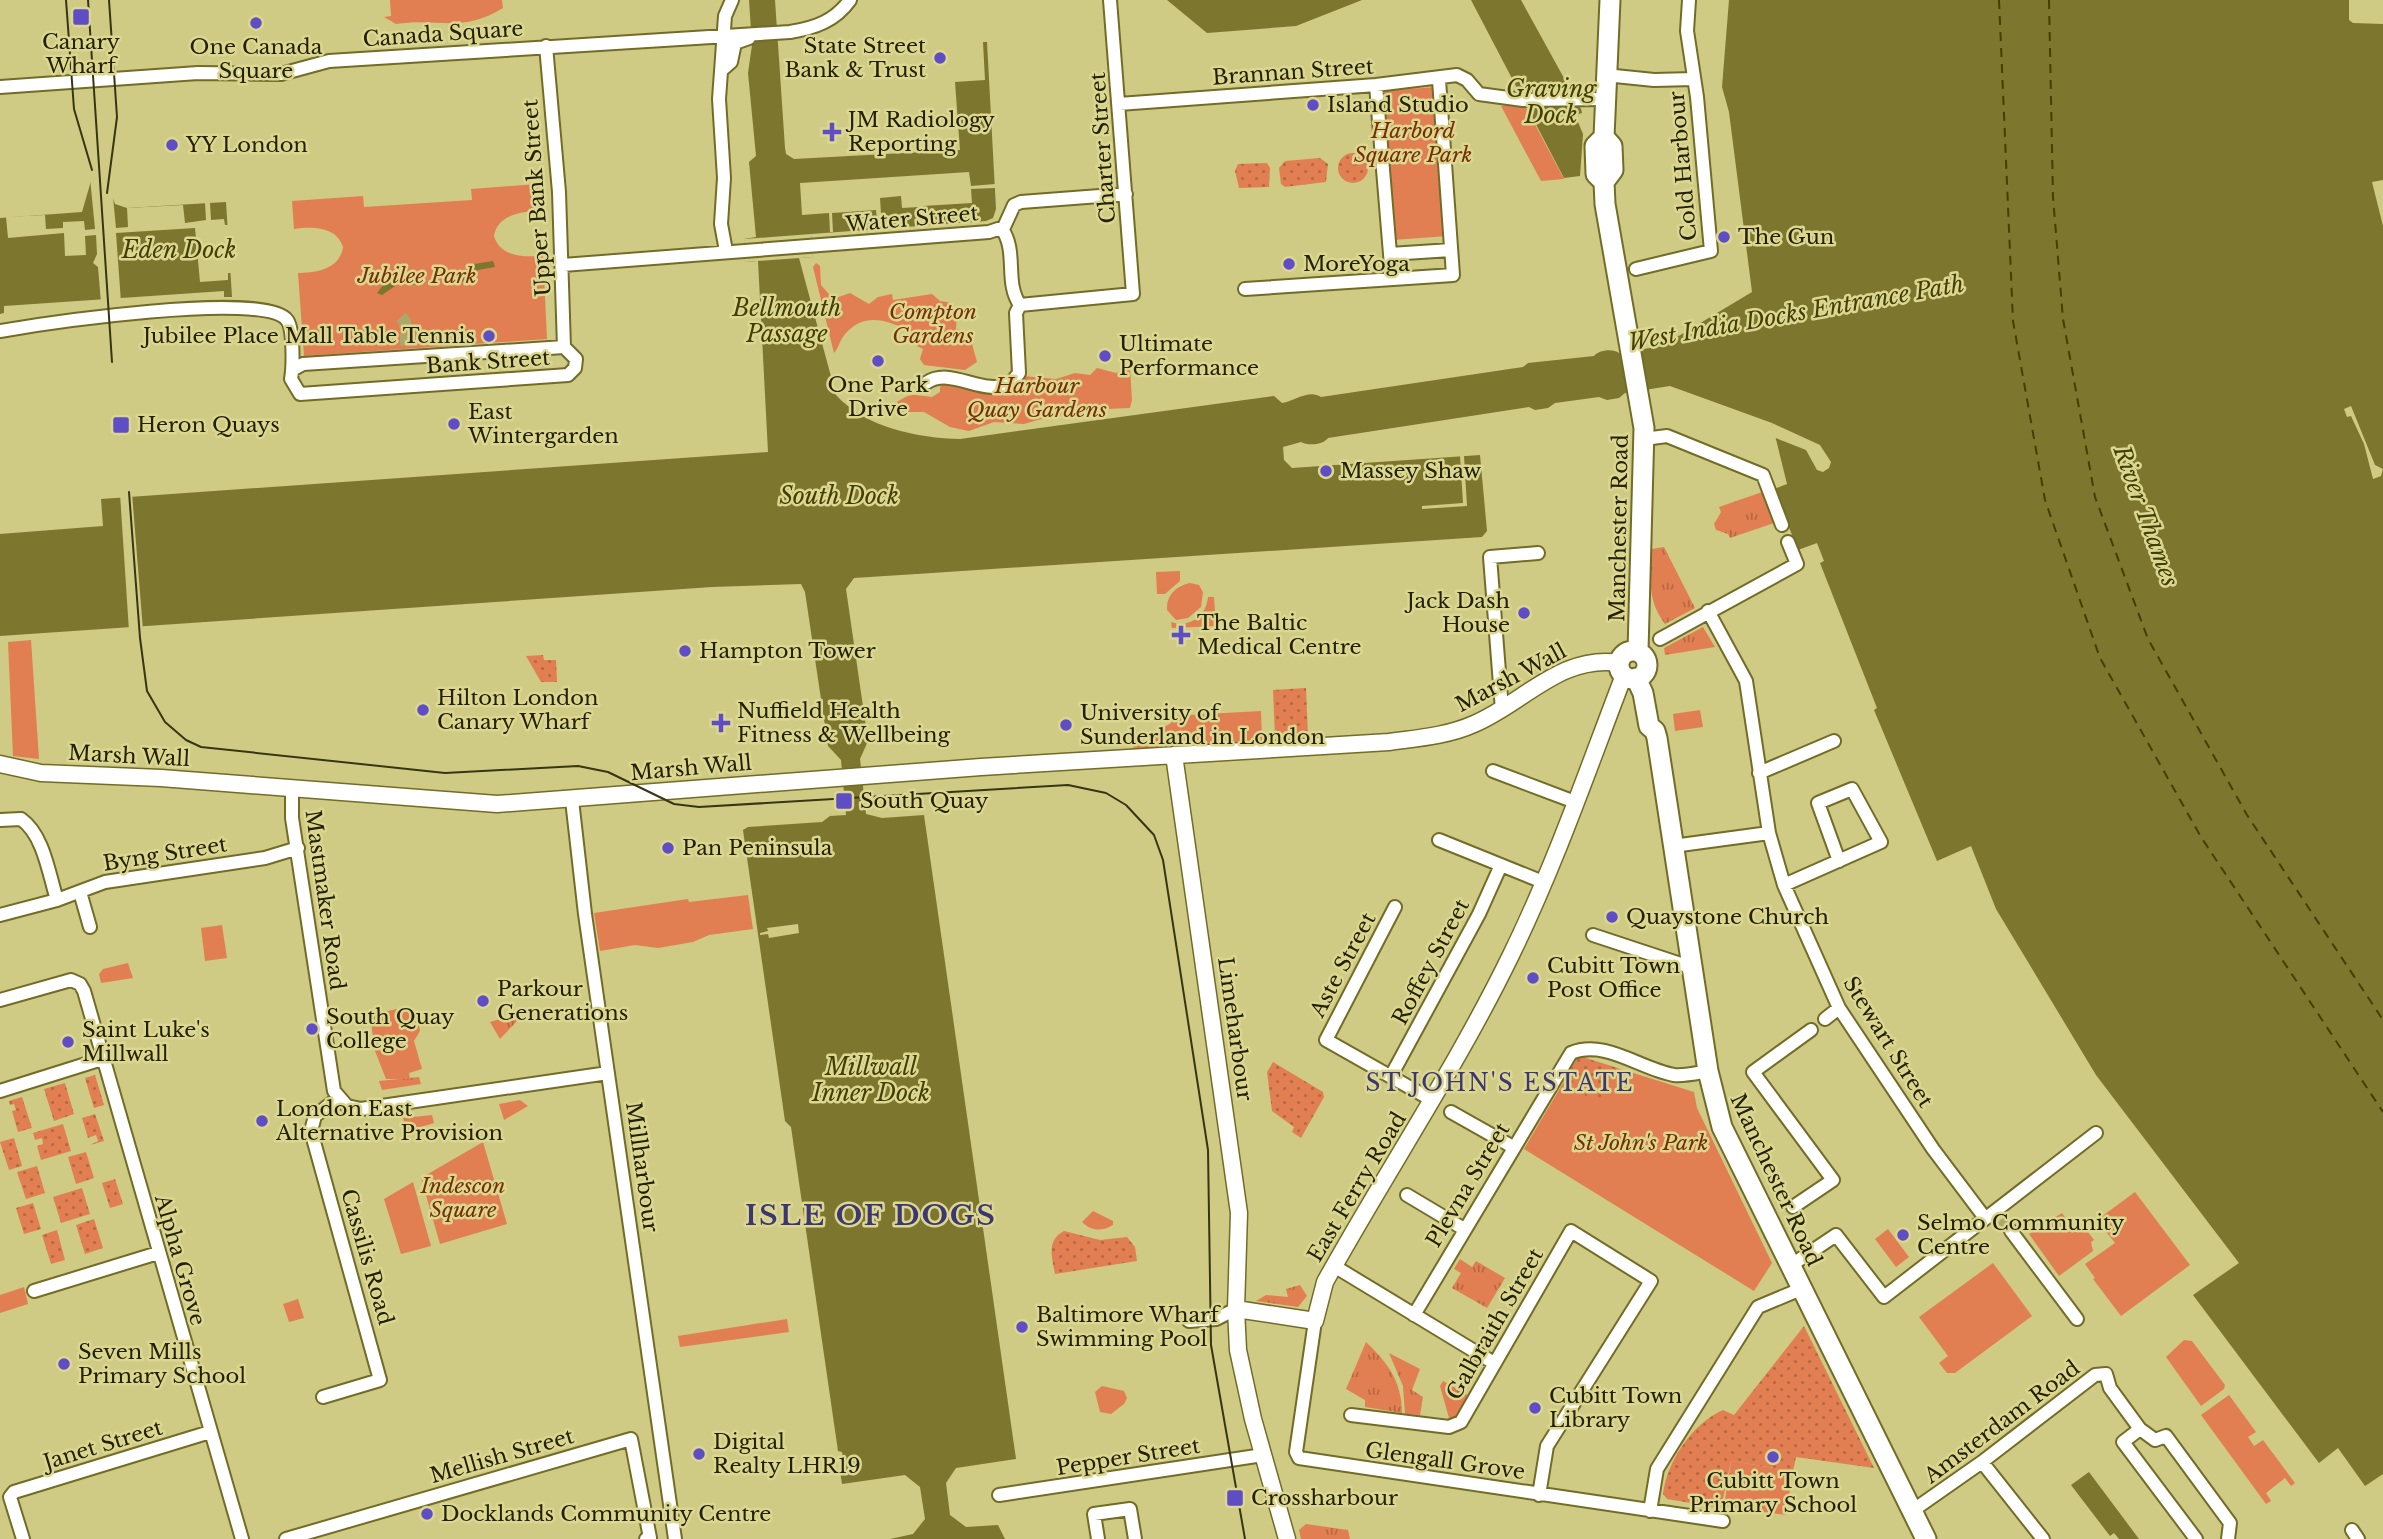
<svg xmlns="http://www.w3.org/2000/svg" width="2383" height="1539" font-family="'Libre Baskerville',serif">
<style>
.grass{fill:url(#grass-tufts)}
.park{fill:#e17f52}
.garden{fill:url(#garden-dots)}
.water{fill:#7c762e}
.pier{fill:#cfca84}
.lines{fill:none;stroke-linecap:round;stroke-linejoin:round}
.ferry{stroke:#433f03;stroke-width:2;stroke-dasharray:9 7;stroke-linecap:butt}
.minor-tunnel{stroke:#ada86a;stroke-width:12;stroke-dasharray:12 6;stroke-linecap:butt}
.minor-casing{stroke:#726c26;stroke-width:16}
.tertiary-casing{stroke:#726c26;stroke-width:19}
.primary-casing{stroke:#726c26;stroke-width:23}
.minor{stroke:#fff;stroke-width:12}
.tertiary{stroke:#fff;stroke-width:16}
.primary{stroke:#fff;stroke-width:19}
.tram{stroke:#383513;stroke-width:2}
.poi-dot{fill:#5e4dc5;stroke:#dcd790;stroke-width:2.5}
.labels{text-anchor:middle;stroke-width:5;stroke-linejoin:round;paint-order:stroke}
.street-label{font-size:21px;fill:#232003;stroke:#dcd790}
.poi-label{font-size:21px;fill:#232003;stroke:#dcd790;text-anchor:start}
.park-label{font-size:21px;font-style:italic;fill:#762e05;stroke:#dcd790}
.water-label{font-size:23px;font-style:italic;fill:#433f03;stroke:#dcd790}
.neighbourhood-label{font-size:23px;letter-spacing:2px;fill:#3c3773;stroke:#dcd790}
.district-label{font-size:28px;font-weight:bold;letter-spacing:2px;fill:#3c3773;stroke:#dcd790}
</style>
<defs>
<pattern id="grass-tufts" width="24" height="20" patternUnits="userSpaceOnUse" patternTransform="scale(1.75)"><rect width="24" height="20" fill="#e17f52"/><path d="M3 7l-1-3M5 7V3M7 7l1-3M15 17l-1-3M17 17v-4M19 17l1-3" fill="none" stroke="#b66842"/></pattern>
<pattern id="garden-dots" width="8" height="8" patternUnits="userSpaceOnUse" patternTransform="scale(1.75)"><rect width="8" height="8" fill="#e17f52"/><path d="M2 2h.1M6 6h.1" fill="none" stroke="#b66842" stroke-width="1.8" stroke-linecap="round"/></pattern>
</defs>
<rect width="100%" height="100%" fill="#cfca84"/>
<path class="grass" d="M1768 490 1780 521 1730 538 1728 534 1716 530 1714 524 1721 512 1719 507Z
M1664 547 1695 608 1665 624C1647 601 1650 577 1652 549Z
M1703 627 1715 647 1665 655 1664 648Z
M513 1015 518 1020 500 1039 490 1022Z
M419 1077 421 1084 382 1090 379 1081Z
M520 1100 528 1106 504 1120 499 1104Z
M1093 1211 1113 1221V1225C1102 1232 1091 1231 1082 1222Z
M1460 1259 1472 1267 1476 1261 1505 1278 1487 1308 1452 1288 1461 1273 1454 1269Z
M1300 1285 1307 1296 1298 1307 1256 1301 1266 1295 1288 1297 1286 1289Z
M1366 1342C1388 1363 1402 1382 1402 1413L1365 1407V1400L1346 1389Z
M1389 1353 1420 1369 1412 1390 1423 1397 1420 1415 1405 1414 1403 1386Z
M1443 1381 1471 1397 1458 1418H1449L1440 1386Z
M1306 1524 1348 1530 1350 1539H1301L1299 1530Z"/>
<path class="park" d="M390 0H502L503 8C461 34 438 17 396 24L384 17 391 16Z
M1436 87 1447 236 1393 240 1381 91Z
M1524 104 1564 179 1541 181 1501 106Z
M538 184 540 211C522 211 497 215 494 236 500 257 525 258 543 255L547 339 304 356 298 273C316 273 340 269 343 247 337 227 313 226 294 229L292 201 363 196 364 207 472 200 471 189Z
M816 263 820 266 821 285 833 299 850 293 869 304 878 297 892 294 893 300 932 294 940 301 952 303 957 313 956 329 969 333 977 362 965 370 924 365 920 359 923 349 917 346 913 332C890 322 866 310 845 334 840 340 838 349 834 353L813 267Z
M1097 368 1116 373 1130 369 1132 400 1130 408 1106 409 1083 416 1055 415 1024 424 994 422 969 431 950 427 924 412H902L895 408 897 402C912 392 914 395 932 397L940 392V386L948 383 982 391 1023 376 1056 379 1075 373 1090 375Z
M1180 571V581L1165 594H1157L1156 572Z
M1190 583 1199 585 1203 592 1201 607 1188 618 1176 620 1167 610C1166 595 1176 586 1190 583Z
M1208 597H1214L1216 626 1172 628 1171 622C1189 628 1206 617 1208 597Z
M31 640 39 759 13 756 8 642Z
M1700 710 1703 727 1675 731 1673 714Z
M1261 711 1262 743 1134 750 1133 746 1171 723V716Z
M748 895 753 929 709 935 693 942 658 948 635 945 600 951 594 913 688 899 689 902Z
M222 925 227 958 205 961 201 928Z
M128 963 133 978 101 983 99 974 103 969Z
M397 1009 417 1014 420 1031 414 1041 422 1069 409 1073 410 1079H386L375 1051 370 1015Z
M1579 1056 1694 1092 1697 1108 1772 1263 1754 1291 1524 1149Z
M432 1115 434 1123 407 1131 403 1118Z
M483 1142 507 1224 440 1244 421 1178Z
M413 1182 431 1246 401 1254 384 1199Z
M2135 1192 2190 1265 2121 1316 2093 1279 2095 1278 2085 1264 2115 1243 2097 1220Z
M2062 1213 2073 1228 2081 1223 2094 1240 2091 1242 2093 1251 2059 1276 2029 1234Z
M1888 1229 1909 1257 1896 1267 1875 1239Z
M1993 1263 2032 1316 1955 1373H1947L1939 1363 1948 1356 1919 1317Z
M24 1287 28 1304 0 1313V1295Z
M298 1299 304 1318 289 1322 283 1304Z
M787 1319 789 1332 680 1347 678 1336Z
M2184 1340 2192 1341 2225 1385 2224 1389 2201 1406 2166 1357Z
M1102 1386 1124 1391 1127 1398 1124 1404 1111 1414 1100 1412 1095 1392Z
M2229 1395 2256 1432 2248 1437 2254 1446 2263 1440 2295 1483 2291 1486 2285 1478 2266 1493 2271 1501 2266 1504 2201 1415Z
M1731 1461 1793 1471 1786 1515 1724 1506Z"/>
<path class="garden" d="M1338 168a15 15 0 1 1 30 0a15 15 0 1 1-30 0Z
M1320 158 1328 164 1326 182 1285 187 1281 184 1279 168 1285 161Z
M1267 163 1270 168 1269 187 1239 188 1235 171 1238 164Z
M543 655 544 660H556L557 682H541L526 656Z
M1306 688 1308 736 1275 737 1273 690Z
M1579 1056 1617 1068 1604 1102 1594 1101 1563 1081Z
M1273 1062 1323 1092 1324 1097 1301 1138 1292 1132 1294 1127 1272 1111 1267 1072Z
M95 1075 104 1105 94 1108 85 1078Z
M65 1083 74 1114 54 1121 44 1089Z
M22 1097 32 1128 18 1132 12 1111 16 1110 14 1104 10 1105 9 1101Z
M95 1114 104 1141 90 1145 98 1141 96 1135 88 1138 82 1118Z
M63 1124 71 1151 41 1160 37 1146 43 1144 42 1138 35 1140 33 1133Z
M14 1138 22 1166 9 1170 0 1142Z
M86 1152 94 1178 76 1184 68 1157Z
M37 1166 45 1193 26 1199 17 1172Z
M115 1179 123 1204 110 1208 102 1183Z
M82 1188 90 1214 61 1223 53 1197Z
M33 1203 41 1229 24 1234 16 1208Z
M94 1219 103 1248 85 1254 76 1225Z
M57 1230 65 1260 51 1264 42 1235Z
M1064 1231 1100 1240 1127 1237 1135 1247 1137 1261 1055 1274C1052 1258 1046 1240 1064 1231Z
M1804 1326 1874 1468 1796 1457 1793 1471 1731 1461 1721 1508 1667 1499 1663 1494C1667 1461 1693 1423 1723 1410L1734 1415Z"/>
<path class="water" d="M749 0H775L785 148 786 154 794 159 960 150 955 82 985 80 983 42H987L996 209 993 218 986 221 811 234 813 257 799 258 836 395C866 428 918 438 960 439L1274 396 1282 403C1295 401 1309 389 1321 397L1523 367 1528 363 1594 356C1598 350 1613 348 1619 353L1662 346 1752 292 1729 112 1722 87 1729 0H2349V20L2353 23 2383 24V180L2372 182 2383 226V1474L2365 1486 2338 1448 2319 1463 2193 1295 2239 1263 2096 1075 1996 909 1971 846 1937 861 1874 710 1877 708 1820 563 1824 561 1817 543 1798 550 1774 489 1787 484 1772 423 1670 386 1625 393 1619 398 1607 400 1599 397 1555 403 1548 408 1535 410 1529 407 1328 438C1323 445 1308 446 1301 442L1283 447 1284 460 1292 468 1480 455 1487 531 1482 537 932 573 854 578 846 589 868 741 860 759 866 814 882 818 924 815 1016 1459 956 1468 946 1483 950 1515 966 1527 998 1525 1005 1539H890L913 1534 925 1519 920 1487 905 1475 842 1484 840 1471 845 1469 842 1452 838 1451 791 1127 785 1121 743 830 748 827 822 822 830 816 846 815 841 760 828 746 805 592 801 584 712 587 0 636V534L103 526 101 499 768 452 758 261 745 262 744 239 756 237 749 162 756 156 748 73 752 45Z
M1167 0H1362L1296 26 1207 33Z
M1471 0H1521L1581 109 1582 113 1575 115 1583 134 1580 176 1564 178Z
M106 180 115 204 127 208 226 202 232 297H224V291L4 306V313L0 314V218L82 212 91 181Z
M493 261 495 267 478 270 458 285 453 282 454 277 474 264Z
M404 276 417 280 419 285 398 284 382 295 377 293 386 281Z
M2089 1472 2139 1539H2119L2114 1533 2110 1536 2071 1485Z"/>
<path class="pier" d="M969 172 971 186 995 184V188L971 189 972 203 923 206 924 226H920L919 207 902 208 901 196 880 198 882 229 878 230 876 210 832 213 833 232H830L829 213 802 215 800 183Z
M106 177 112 187 116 228 128 227 127 208 183 205 185 223 206 220 205 203H210L211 220 224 219 225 225H231L234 273H228V280L200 282 195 228 116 233 121 302 101 303 98 267 93 263 97 254 96 235 85 236 86 255 65 256 64 233 8 238 6 217 45 215 46 229 63 228V222L84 221 85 230 95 229 90 178Z
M811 234 813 257 745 262 744 239Z
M2351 406 2375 465 2383 469 2381 476 2373 479 2364 444 2351 416 2347 417 2344 409Z
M1772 423 1820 445 1831 462 1829 468 1823 472 1817 470 1806 450 1773 437Z
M1460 456H1464L1467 506 1422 509V506L1463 503Z
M132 493 143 630 129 631 120 494Z
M798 924 799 933 769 938 768 934 760 935V933L768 931 767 928Z"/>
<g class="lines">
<path class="ferry" d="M1999 0 2013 321 2045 500 2100 658 2201 837 2383 1112
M2049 0 2053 197 2063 319 2095 497 2148 639 2247 815 2383 1020"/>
<path class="minor-tunnel" d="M401 317 405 321 407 358
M2002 1219 2011 1231"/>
<defs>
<path id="minor" d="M546 46 559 192 564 347
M723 69 731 62 735 43 749 38
M1605 75 1654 80 1694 79
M1376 85 1392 278
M0 87 198 73 281 74 329 61 790 32C815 28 835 21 850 0
M1119 104 1376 85 1457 75 1467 80 1479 94 1523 100 1605 99
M1002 229C1018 252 1004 282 1020 305
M726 251 721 224 724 178 719 99 725 16 732 0
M1390 254 1451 250
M563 265 989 232 1004 227 1014 205 1021 202 1126 194
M1636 269 1711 251 1697 97 1687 31 1689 0
M1245 289 1453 275 1439 80
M1020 305 1133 294 1110 0
M0 331C41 324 264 290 287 320 294 329 293 368 291 379L300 394 568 375 575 368 576 359 564 347 303 364 294 369
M926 383C952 365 984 399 1012 382L1019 373 1016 313 1020 305
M1644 439 1667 436 1763 475 1782 525
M1708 611 1746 681 1769 833 1784 885 1839 1008 1933 1149 1985 1218
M1660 639 1797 564 1788 542
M1502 710 1490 557 1538 553
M1493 771 1575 802
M1759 773 1834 741
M292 789V818L334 1091 347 1106 361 1109 608 1073
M572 800 585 914 675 1539
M0 820 21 819C44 835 49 875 57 900
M1439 840 1543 882
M1673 846 1769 833
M1784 885 1881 842 1852 789 1818 803 1839 861
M80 892 90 927
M1395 907 1326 1040 1432 1100
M0 915 57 900 105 882 265 858 298 848
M1593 935 1693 968
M0 1000 71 980 80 984 84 991 242 1539
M1825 1019 1839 1008
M1391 1076 1479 914 1501 865
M0 1091 102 1059
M1451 1112 1513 1147
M1407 1195 1464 1229
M1793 1207 1833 1180 1753 1072 1811 1030
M2011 1231 2077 1319
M1334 1266 1494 1363
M1790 1266 1836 1235 1884 1297 2096 1133
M34 1291 158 1253
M1414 1315 1571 1053C1605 1039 1640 1069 1674 1075 1685 1076 1697 1073 1708 1071
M1189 1321 1216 1319 1236 1309
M1315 1321 1296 1452 1299 1458 1723 1521
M323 1397 380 1380 311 1131 315 1116 338 1098
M1351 1415 1449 1427 1461 1422 1571 1231 1651 1281 1547 1446 1539 1495
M2140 1429 2123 1442 2196 1539
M1982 1462 2043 1539
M999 1495 1263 1455
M1650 1511 1657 1469 1758 1307 1801 1289
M1912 1511 1982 1462 2095 1375 2106 1374 2110 1388 2140 1429 2155 1440 2166 1436 2230 1523 2228 1539
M2352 1530 2358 1539
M23 1539 10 1497 14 1492 210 1432
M286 1539 631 1439 650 1538 646 1539
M1098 1539 1094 1514 1130 1509 1135 1539"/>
<path id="tertiary" d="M1174 755 1239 1213 1236 1309 1238 1350 1253 1419 1287 1539
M0 764 41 773 161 778 497 804 981 767 1389 742C1418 738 1447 736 1474 724 1524 703 1560 654 1620 663
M1236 1309 1315 1321 1325 1282C1386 1172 1456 1068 1511 955 1555 865 1588 769 1624 675"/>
<path id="primary" d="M1604 137 1612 146 1613 170 1604 182 1605 204 1644 428 1638 651
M1604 182 1596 174 1595 146 1604 137 1610 0
M1619 665a14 14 0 1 1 28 0a14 14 0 1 1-28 0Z
M1636 678 1643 693 1649 726 1655 731 1657 738 1708 1071 1722 1127 1926 1539"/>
</defs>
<use href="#minor" class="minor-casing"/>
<use href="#tertiary" class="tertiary-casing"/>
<use href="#primary" class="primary-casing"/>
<use href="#minor" class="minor"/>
<use href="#tertiary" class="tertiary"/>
<use href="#primary" class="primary"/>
<path class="tram" d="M66 0 74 109 92 170
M88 0 112 362
M107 193 117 117 109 0
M129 492 140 638 147 691 165 722 186 740 201 747 445 773 578 766 608 772 674 804 699 807 1068 785 1106 793 1126 805 1154 835 1163 860 1208 1150 1211 1345 1245 1539"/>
</g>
<g class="poi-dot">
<rect x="72" y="8" width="18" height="18" rx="3.5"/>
<circle cx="256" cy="23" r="7"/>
<circle cx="940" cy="58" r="7"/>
<circle cx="1313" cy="105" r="7"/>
<path d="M828.5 121.5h7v7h7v7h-7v7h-7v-7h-7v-7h7z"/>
<circle cx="172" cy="145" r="7"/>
<circle cx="1724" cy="237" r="7"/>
<circle cx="1289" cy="264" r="7"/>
<circle cx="489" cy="336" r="7"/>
<circle cx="1105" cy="356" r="7"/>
<circle cx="878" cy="361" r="7"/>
<circle cx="454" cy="424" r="7"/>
<rect x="112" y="416" width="18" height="18" rx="3.5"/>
<circle cx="1326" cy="471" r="7"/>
<circle cx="1524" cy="613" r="7"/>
<path d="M1177.5 624.5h7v7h7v7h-7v7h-7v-7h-7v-7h7z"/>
<circle cx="685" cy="651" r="7"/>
<circle cx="423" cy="710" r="7"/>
<path d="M717.5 712.5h7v7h7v7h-7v7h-7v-7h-7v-7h7z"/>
<circle cx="1066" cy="725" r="7"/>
<rect x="835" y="792" width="18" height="18" rx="3.5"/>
<circle cx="668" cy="848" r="7"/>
<circle cx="1612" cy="917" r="7"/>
<circle cx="1533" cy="978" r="7"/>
<circle cx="483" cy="1001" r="7"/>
<circle cx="312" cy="1029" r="7"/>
<circle cx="68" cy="1042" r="7"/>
<circle cx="262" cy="1121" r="7"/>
<circle cx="1903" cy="1235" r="7"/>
<circle cx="1022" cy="1327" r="7"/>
<circle cx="64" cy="1364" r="7"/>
<circle cx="1535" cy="1408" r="7"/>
<circle cx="699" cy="1454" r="7"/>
<circle cx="1773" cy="1457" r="7"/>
<rect x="1226" y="1489" width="18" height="18" rx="3.5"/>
<circle cx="427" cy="1514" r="7"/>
</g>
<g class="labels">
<g class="street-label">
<text transform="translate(443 34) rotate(-4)" y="7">Canada Square</text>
<text transform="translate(1293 72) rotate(-4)" y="7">Brannan Street</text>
<text transform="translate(1103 148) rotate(-94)" y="7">Charter Street</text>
<text transform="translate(1683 166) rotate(-95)" y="7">Cold Harbour</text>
<text transform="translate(537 198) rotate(-94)" y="7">Upper Bank Street</text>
<text transform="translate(912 219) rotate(-5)" y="7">Water Street</text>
<text transform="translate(488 362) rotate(-4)" y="7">Bank Street</text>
<text transform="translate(1619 528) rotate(-89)" y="7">Manchester Road</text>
<text transform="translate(1511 678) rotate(-28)" y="7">Marsh Wall</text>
<text transform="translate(129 756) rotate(3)" y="7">Marsh Wall</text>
<text transform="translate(691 768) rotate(-5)" y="7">Marsh Wall</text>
<text transform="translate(165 854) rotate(-9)" y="7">Byng Street</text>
<text transform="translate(325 900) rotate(82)" y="7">Mastmaker Road</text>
<text transform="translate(1431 962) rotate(-62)" y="7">Roffey Street</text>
<text transform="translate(1343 965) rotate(-62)" y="7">Aste Street</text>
<text transform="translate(1235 1029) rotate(82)" y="7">Limeharbour</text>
<text transform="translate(1888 1042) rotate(58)" y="7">Stewart Street</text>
<text transform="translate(642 1167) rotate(82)" y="7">Millharbour</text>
<text transform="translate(1776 1180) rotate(65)" y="7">Manchester Road</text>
<text transform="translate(1468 1185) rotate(-59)" y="7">Plevna Street</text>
<text transform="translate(1357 1187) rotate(-59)" y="7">East Ferry Road</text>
<text transform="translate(367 1257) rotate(74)" y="7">Cassilis Road</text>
<text transform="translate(180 1260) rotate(74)" y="7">Alpha Grove</text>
<text transform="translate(1495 1324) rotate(-60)" y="7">Galbraith Street</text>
<text transform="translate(2002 1422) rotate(-37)" y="7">Amsterdam Road</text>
<text transform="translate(103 1445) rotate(-17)" y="7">Janet Street</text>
<text transform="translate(502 1456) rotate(-16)" y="7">Mellish Street</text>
<text transform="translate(1128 1457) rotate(-9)" y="7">Pepper Street</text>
<text transform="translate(1445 1461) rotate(8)" y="7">Glengall Grove</text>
</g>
<g class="poi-label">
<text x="81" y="49" text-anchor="middle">Canary<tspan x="81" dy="24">Wharf</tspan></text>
<text x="926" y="53" text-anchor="end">State Street<tspan x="926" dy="24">Bank &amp; Trust</tspan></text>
<text x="256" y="54" text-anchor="middle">One Canada<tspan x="256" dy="24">Square</tspan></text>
<text x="1327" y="112">Island Studio</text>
<text x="848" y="127">JM Radiology<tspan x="848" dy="24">Reporting</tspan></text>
<text x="186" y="152">YY London</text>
<text x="1738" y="244">The Gun</text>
<text x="1303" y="271">MoreYoga</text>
<text x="475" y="343" text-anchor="end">Jubilee Place Mall Table Tennis</text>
<text x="1119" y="351">Ultimate<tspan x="1119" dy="24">Performance</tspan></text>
<text x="878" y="392" text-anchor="middle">One Park<tspan x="878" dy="24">Drive</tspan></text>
<text x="468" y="419">East<tspan x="468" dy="24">Wintergarden</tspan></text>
<text x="137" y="432">Heron Quays</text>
<text x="1340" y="478">Massey Shaw</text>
<text x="1510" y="608" text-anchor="end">Jack Dash<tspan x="1510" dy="24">House</tspan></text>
<text x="1197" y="630">The Baltic<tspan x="1197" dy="24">Medical Centre</tspan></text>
<text x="699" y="658">Hampton Tower</text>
<text x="437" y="705">Hilton London<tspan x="437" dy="24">Canary Wharf</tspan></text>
<text x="737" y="718">Nuffield Health<tspan x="737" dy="24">Fitness &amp; Wellbeing</tspan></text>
<text x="1080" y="720">University of<tspan x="1080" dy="24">Sunderland in London</tspan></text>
<text x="860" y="808">South Quay</text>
<text x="682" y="855">Pan Peninsula</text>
<text x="1626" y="924">Quaystone Church</text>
<text x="1547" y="973">Cubitt Town<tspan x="1547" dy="24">Post Office</tspan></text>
<text x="497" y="996">Parkour<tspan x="497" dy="24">Generations</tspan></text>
<text x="326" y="1024">South Quay<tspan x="326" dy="24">College</tspan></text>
<text x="82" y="1037">Saint Luke's<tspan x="82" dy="24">Millwall</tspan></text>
<text x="276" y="1116">London East<tspan x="276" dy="24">Alternative Provision</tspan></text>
<text x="1917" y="1230">Selmo Community<tspan x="1917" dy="24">Centre</tspan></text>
<text x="1036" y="1322">Baltimore Wharf<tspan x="1036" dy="24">Swimming Pool</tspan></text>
<text x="78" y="1359">Seven Mills<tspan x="78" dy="24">Primary School</tspan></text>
<text x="1549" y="1403">Cubitt Town<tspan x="1549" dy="24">Library</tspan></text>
<text x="713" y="1449">Digital<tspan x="713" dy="24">Realty LHR19</tspan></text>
<text x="1773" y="1488" text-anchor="middle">Cubitt Town<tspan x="1773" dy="24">Primary School</tspan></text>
<text x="1251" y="1505">Crossharbour</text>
<text x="441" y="1521">Docklands Community Centre</text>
</g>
<g class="park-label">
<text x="1413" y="138">Harbord<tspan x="1413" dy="24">Square Park</tspan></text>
<text x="417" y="283">Jubilee Park</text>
<text x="933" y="319">Compton<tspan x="933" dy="24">Gardens</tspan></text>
<text x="1037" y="393">Harbour<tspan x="1037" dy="24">Quay Gardens</tspan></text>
<text x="1641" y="1150">St John's Park</text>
<text x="463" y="1193">Indescon<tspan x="463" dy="24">Square</tspan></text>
</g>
<g class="water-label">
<text x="1551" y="97">Graving<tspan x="1551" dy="26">Dock</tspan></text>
<text x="179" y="258">Eden Dock</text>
<text x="787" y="316">Bellmouth<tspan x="787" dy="26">Passage</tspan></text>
<text transform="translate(1796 313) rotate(-10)" y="8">West India Docks Entrance Path</text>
<text x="839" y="504">South Dock</text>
<text transform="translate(2146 516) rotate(70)" y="8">River Thames</text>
<text x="871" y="1075">Millwall<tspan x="871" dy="26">Inner Dock</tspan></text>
</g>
<g class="neighbourhood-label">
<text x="1500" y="1091">ST JOHN'S ESTATE</text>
</g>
<g class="district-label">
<text x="871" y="1225">ISLE OF DOGS</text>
</g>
</g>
</svg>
